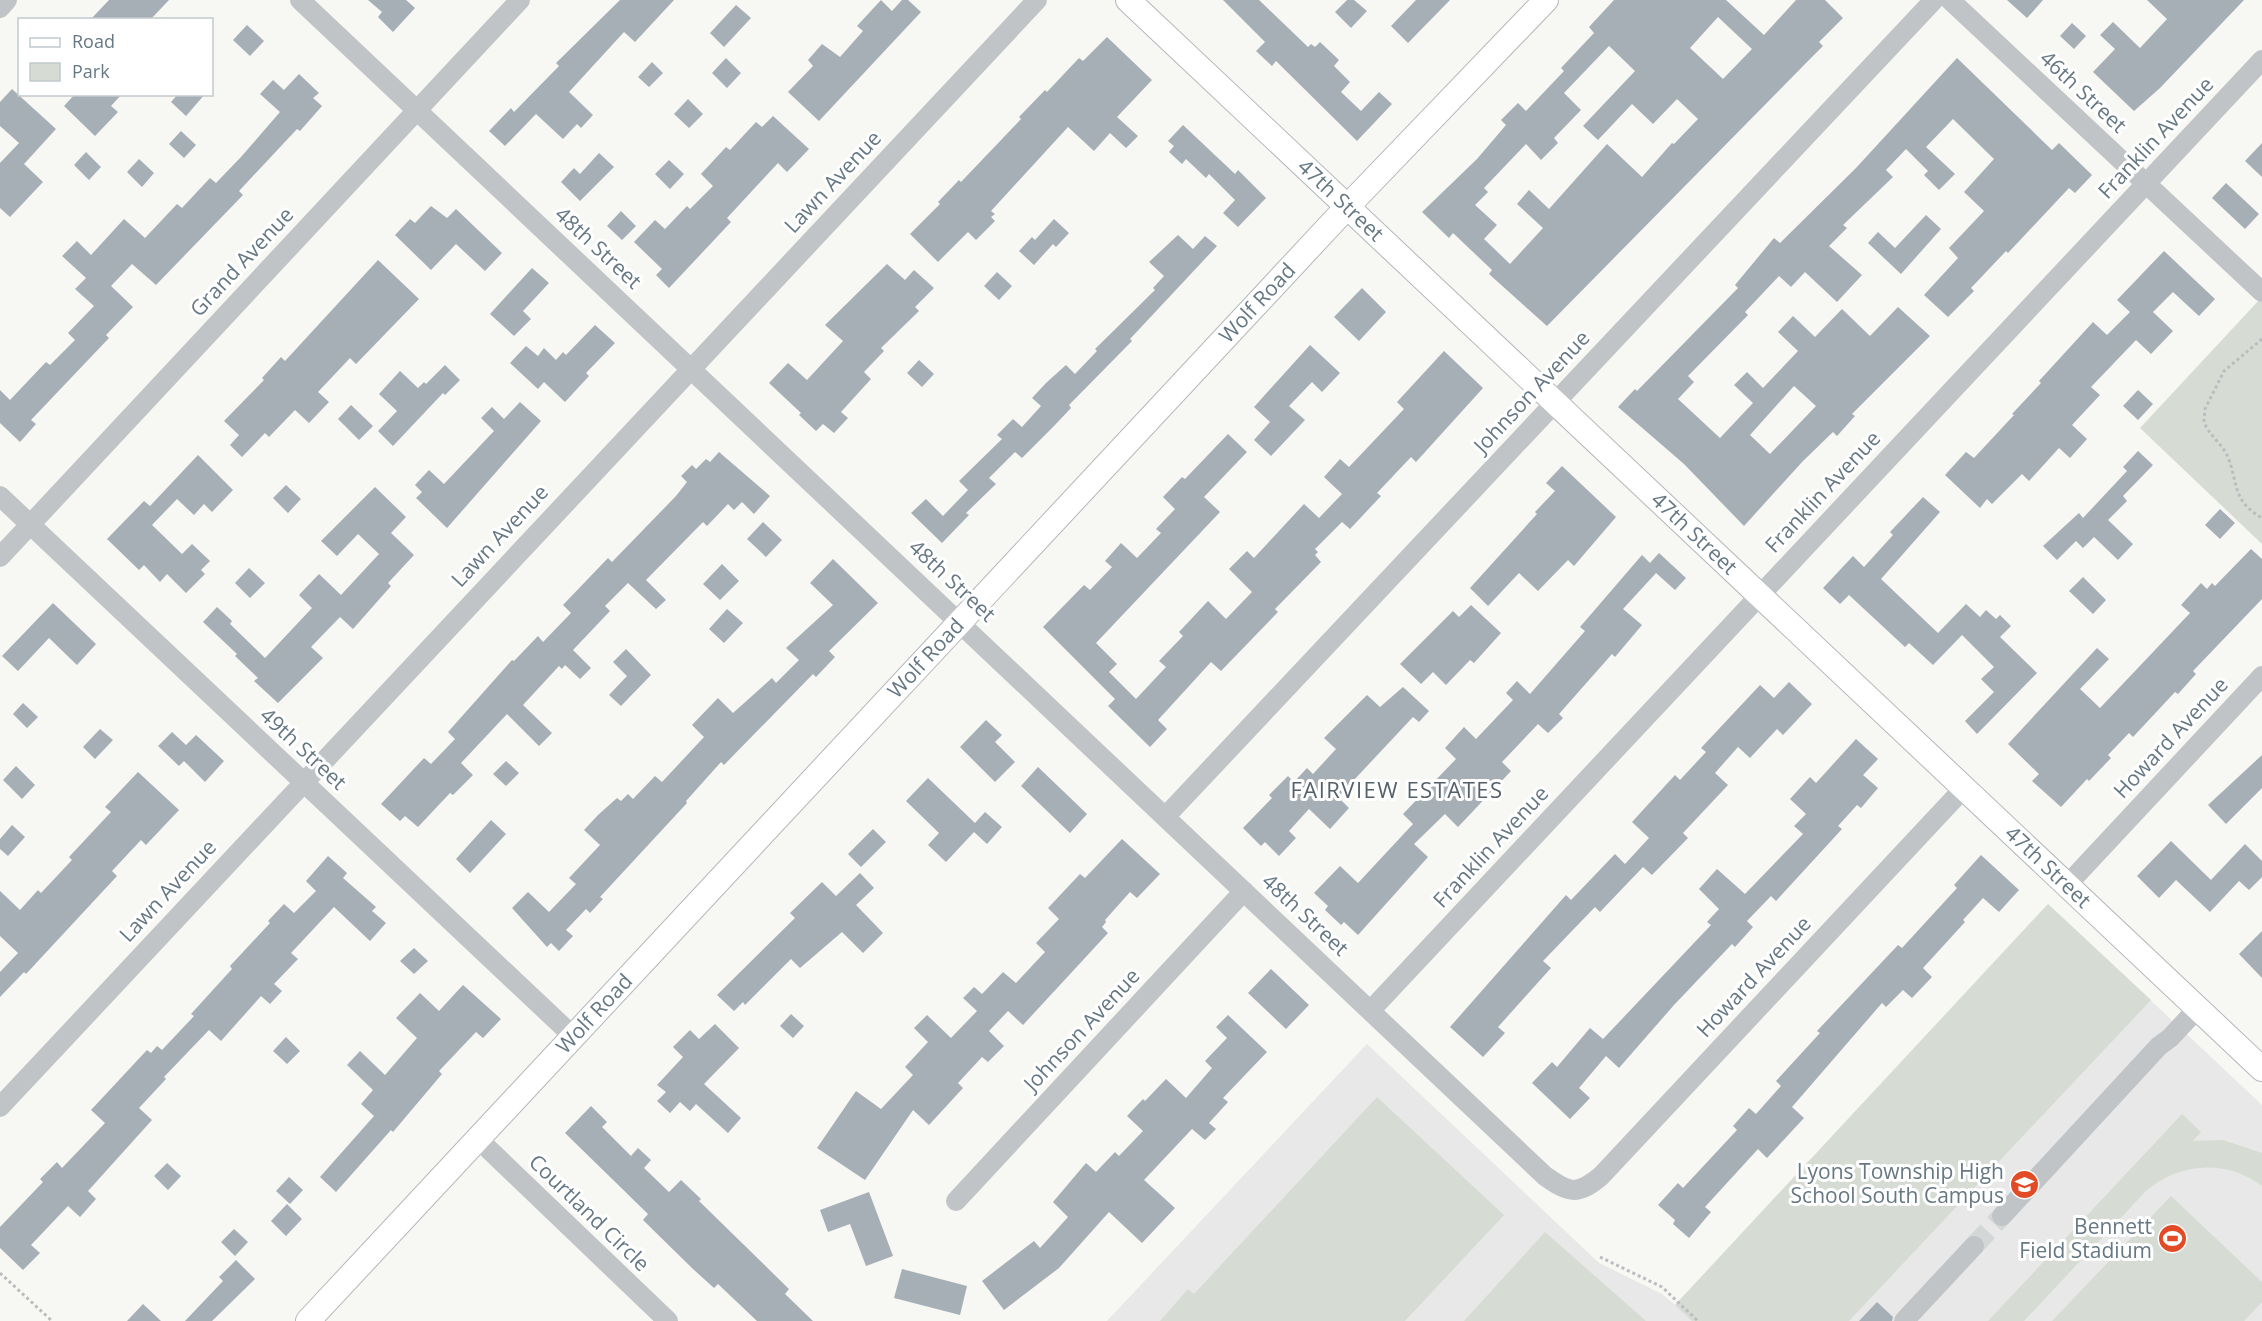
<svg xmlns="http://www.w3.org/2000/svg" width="2262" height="1321" font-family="'Open Sans',sans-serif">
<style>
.built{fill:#e7e8e7}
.green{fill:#d6dcd3}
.building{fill:#a6afb5;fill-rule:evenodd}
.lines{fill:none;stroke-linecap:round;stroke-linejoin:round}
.minor-tunnel{stroke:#d3d7d7;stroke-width:20;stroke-dasharray:20 10;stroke-linecap:butt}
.major-casing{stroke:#b3b8bb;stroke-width:26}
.path{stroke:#babdbf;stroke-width:3;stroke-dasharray:3 3;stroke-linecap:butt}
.minor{stroke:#c0c4c7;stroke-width:20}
.major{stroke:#fff;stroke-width:24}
.labels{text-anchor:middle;stroke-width:6;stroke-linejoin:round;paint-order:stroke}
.street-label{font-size:21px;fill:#667884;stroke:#fff}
.poi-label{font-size:21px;fill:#667884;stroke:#fff;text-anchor:end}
.neighbourhood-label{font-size:22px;letter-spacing:1.5px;fill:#54616a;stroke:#fff}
</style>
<rect width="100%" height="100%" fill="#f7f7f3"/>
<path class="built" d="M2048 904 2262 1105V1321H1107L1367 1044 1599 1263 1662 1294 1675 1305Z"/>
<path class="green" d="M2261 298 2262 299V544L2140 428Z
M2048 904 2151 1000 1849 1321H1692L1675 1305Z
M1377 1097 1504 1215 1405 1321H1160L1188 1289 1194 1294Z
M2182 1114 2201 1132 2193 1141 2223 1140 2262 1153V1186C2227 1159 2179 1162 2146 1191L2024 1321H1988Z
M2171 1196 2262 1282V1302L2244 1321H2052Z
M1545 1232 1646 1321H1647H1464Z"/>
<path class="building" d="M109 0H169L150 20H90Z
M368 0H406L415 8 393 32 378 17 382 12Z
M620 0H674L635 42 624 32 569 92 593 115 581 128 577 124 563 139 536 114 505 146 489 131 511 108 514 112 559 66 556 63Z
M881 0 892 11 902 0H908L921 12 819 121 788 92 813 66 808 60 822 44 840 57 863 31 857 26Z
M1223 0H1259L1308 47 1311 44 1315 47 1320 42 1339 60 1334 66 1350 82 1341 92 1361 111 1379 92 1392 104 1357 141 1276 61 1272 66 1256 51 1265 42Z
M1347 0H1354L1367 11 1351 28 1335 12Z
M1416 0H1450L1408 43 1391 26Z
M1614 0H1726L1764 35 1796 0H1825L1843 18 1819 42 1823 46 1807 62 1547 326 1489 274 1492 270 1453 233 1449 238 1422 212 1477 159 1506 125 1501 120 1518 103 1526 111 1564 71 1561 68 1594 33 1589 27ZM1718 17 1752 49 1723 79 1690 48ZM1609 46 1635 71 1583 126 1598 140 1632 104 1653 124 1677 99 1698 119 1674 144 1672 143 1642 177 1607 144 1549 209 1529 190 1517 204 1543 228 1510 264 1484 239 1497 225 1475 205 1488 192 1484 188 1526 144 1541 160 1558 143 1554 138 1581 110 1564 93Z
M2007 0H2043L2027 18Z
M2147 0H2244L2160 88 2134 111 2093 72 2115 49 2100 35 2113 22 2140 48 2167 19Z
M736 5 751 18 724 47 710 33Z
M2072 23 2086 36 2074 49 2060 36Z
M247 25 264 41 250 56 233 40Z
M1107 37 1152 80 1117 117 1138 136 1126 148 1110 133 1094 151 1068 127 991 211 995 214 991 217 995 221 976 240 968 232 938 262 910 234 940 204 938 202 959 180 961 182 1021 119 1019 117 1045 90 1047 92 1079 58 1083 61Z
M726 58 741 73 727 88 712 73Z
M1957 58 2052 150 2059 143 2092 175 2075 193 2069 188 2008 253 2006 251 1971 288 1974 291 1948 317 1924 295 1958 258 1949 248 1984 211 1964 192 1994 159 1953 119 1926 147 1955 174 1939 190 1924 175 1928 171 1906 149 1886 170 1893 177 1843 225 1847 228 1829 246 1862 275 1837 302 1805 272 1791 287 1779 276 1745 312 1748 315 1688 376 1694 382 1678 399 1720 438 1753 403 1734 385 1747 372 1763 388 1798 351 1778 332 1793 316 1815 337 1842 309 1870 336 1898 307 1930 336 1852 414 1855 416 1837 436 1833 432 1803 461 1744 526 1684 464 1618 407 1635 389 1637 391 1738 288 1735 285 1774 238 1780 243 1856 168ZM1794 386 1816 406 1770 454 1750 435Z
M652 62 663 73 649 87 638 77Z
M299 74 319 93 313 98 322 106 300 131 297 129 239 191 243 195 156 285 132 264 111 286 133 307 106 335 109 338 31 420 36 424 20 442 0 423V390L10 400 46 362 50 365 75 340 68 333 94 306 75 289 86 278 62 256 77 241 91 255 124 219 145 238 177 204 182 208 210 178 216 183 241 157 280 112 260 94 273 80 284 90Z
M12 89 56 129 24 164 43 182 10 217 0 208V163L19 143 0 126V102Z
M75 94H122L111 106 118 112 95 136 64 106Z
M178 94H205L186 116 171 102Z
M688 99 703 114 689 128 674 114Z
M773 116 809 149 787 172 778 163 727 218 731 222 669 288 656 275 662 269 634 242 655 220 665 229 687 206 690 209 713 186 701 174 726 147 730 150 756 122 762 127Z
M1183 125 1235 174 1238 170 1266 198 1238 227 1223 213 1235 200 1209 174 1206 178 1186 159 1182 164 1169 152 1174 146 1168 141Z
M181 131 196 145 184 158 169 144Z
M2262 143V177L2245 161Z
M86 152 101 167 89 180 74 165Z
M599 153 614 167 580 201 561 182 574 168 580 174Z
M139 159 154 173 142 187 127 172Z
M669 160 684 174 670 189 655 174Z
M2226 183 2259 214 2245 229 2212 198Z
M431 206 447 218 456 209 502 253 485 271 456 244 431 270 395 235 410 219 415 223Z
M621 211 636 226 622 240 607 226Z
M1926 215 1941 229 1901 274 1868 243 1878 232 1895 248Z
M1054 219 1069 233 1056 247 1053 244 1034 265 1019 251 1032 237 1035 240Z
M1178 235 1193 249 1205 236 1217 246 1130 339 1132 341 1069 405 1071 408 1054 426 1022 458 1015 452 989 478 996 484 966 513 969 515 942 543 911 513 926 499 943 516 968 490 959 481 1002 439 997 435 1013 419 1022 427 1041 406 1032 398 1046 383 1066 365 1075 374 1097 351 1095 349 1155 290 1153 288 1164 276 1149 262Z
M2164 251 2215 299 2199 316 2173 292 2153 312 2173 331 2151 354 2136 340 2091 387 2100 395 2072 425 2087 439 2070 458 2059 448 2029 481 2022 474 1992 504 1987 499 1980 508 1945 475 1966 452 1974 458 2014 415 2012 414 2041 383 2039 381 2093 322 2107 335 2130 312 2117 300Z
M378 260 419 299 356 364 350 358 318 392 329 402 309 423 295 410 269 437 265 433 242 457 230 445 239 435 224 421 264 380 262 378 281 357 285 361Z
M887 264 905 280 914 270 934 288 915 307 919 311 881 348 884 351 864 372 871 379 841 412 848 418 834 433 823 424 816 431 799 415 801 413 769 383 788 363 807 380 843 341 825 325Z
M532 268 549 283 523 311 531 319 514 336 490 314Z
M997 272 1012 286 999 300 984 286Z
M1362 288 1386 312 1359 341 1334 317Z
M595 325 615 343 586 373 589 376 565 402 544 382 538 389 510 363 526 346 538 356 544 348 556 360 563 352 566 355Z
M1310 345 1340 373 1322 392 1312 382 1289 406 1305 420 1271 456 1254 440 1270 422 1254 407Z
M1444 351 1483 388 1416 462 1411 457 1377 493 1381 496 1350 529 1342 522 1315 549 1318 552 1315 555 1321 562 1275 609 1278 612 1221 671 1211 662 1158 720 1167 729 1150 747 1108 706 1115 699 1043 627 1084 585 1090 590 1112 567 1105 561 1121 543 1137 558 1161 533 1156 529 1175 509 1163 497 1182 477 1185 479 1228 434 1247 452 1204 497 1220 512 1096 643 1117 664 1109 672 1136 699 1166 667 1159 661 1183 636 1179 632 1208 601 1226 619 1252 592 1229 569 1247 551 1254 558 1304 504 1319 518 1342 494 1324 477 1340 459 1349 467 1404 409 1397 402Z
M919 360 934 374 922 387 907 373Z
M445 365 460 380 445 395 443 393 393 446 378 431 397 411 379 394 400 371 418 388 424 382 426 384Z
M2138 390 2153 404 2138 420 2123 406Z
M520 402 541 421 447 528 416 498 422 492 415 485 429 470 444 484 494 431 481 418 492 407 504 419Z
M351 405 373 426 359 440 338 419Z
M2138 451 2153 465 2123 496 2127 501 2108 520 2133 544 2118 560 2094 537 2083 548 2076 541 2057 560 2043 546 2079 513 2083 518 2127 471 2123 467Z
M719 452 770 496 754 514 742 502 734 510 728 504 707 526 703 522 646 580 666 600 656 609 628 583 605 606 610 611 573 650 591 668 580 679 565 665 562 669 559 666 523 705 552 733 539 746 507 714 461 763 473 775 453 795 450 793 418 827 405 816 400 821 381 804 424 758 431 764 455 739 448 732 512 660 514 661 538 636 543 642 571 613 563 605 608 558 612 562 676 496 687 482 681 476 692 465 696 469 706 459 710 462Z
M198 455 233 490 212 512 204 504 194 515 177 499 152 525 182 554 192 544 210 561 201 570 205 574 186 593 167 574 160 582 144 565 139 570 107 539 144 501 150 506Z
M1562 466 1616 517 1574 566 1568 560 1538 591 1519 573 1488 606 1470 588 1537 514 1535 512 1555 491 1546 483Z
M286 485 301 499 288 513 273 498Z
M375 487 406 517 391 533 414 555 388 583 391 586 353 629 340 617 311 647 323 658 278 703 254 681 258 678 235 656 237 654 203 622 217 607 232 621 230 624 265 658 312 608 299 595 319 574 341 595 379 554 358 534 337 556 321 541Z
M1923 497 1940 512 1881 579 1938 633 1966 604 1980 617 1986 610 1996 619 2000 615 2011 626 2000 637 2037 673 1977 734 1965 721 1994 692 1981 679 1994 667 1962 635 1933 665 1909 643 1905 647 1849 595 1840 604 1823 588 1853 556 1864 567 1893 535 1890 532Z
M2220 509 2235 523 2220 539 2205 525Z
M763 522 782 540 766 557 747 539Z
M2251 549 2262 559V599L2193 671 2196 674 2178 694 2175 692 2133 737 2129 733 2108 755 2111 758 2089 781 2087 779 2061 807 2032 781 2039 774 2008 744 2097 648 2109 659 2080 689 2100 708 2190 613 2181 605 2201 583 2207 589 2212 583 2215 586Z
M1659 553 1686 578 1675 590 1656 573 1623 609 1642 625 1615 657 1612 654 1559 714 1563 718 1548 733 1538 724 1502 762 1511 771 1458 827 1445 814 1414 844 1428 857 1358 935 1344 922 1341 925 1325 910 1328 906 1314 893 1340 866 1358 883 1413 824 1403 814 1456 759 1445 748 1464 727 1476 739 1513 700 1506 693 1517 681 1530 694 1585 631 1580 627 1642 555 1650 563Z
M833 559 878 603 829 651 835 657 816 677 813 674 724 765 721 762 686 801 687 803 600 897 603 899 590 913 586 909 566 930 573 936 559 951 551 943 547 947 512 908 528 892 549 912 576 884 569 878 600 845 584 830 598 815 617 798 621 801 628 794 633 799 655 776 662 782 704 737 692 725 718 698 733 713 772 678 776 683 799 660 786 648 833 605 810 583Z
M722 564 739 581 720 600 703 584Z
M249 568 265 583 250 598 235 583Z
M2083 577 2106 600 2093 614 2069 591Z
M53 603 96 644 77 665 49 638 18 671 2 656Z
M1471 605 1501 633 1474 663 1470 660 1446 685 1433 672 1421 684 1400 664 1453 611 1459 617Z
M727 609 743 623 724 643 709 629Z
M626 649 651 675 621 706 609 695 627 676 613 662Z
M1789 682 1812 704 1783 735 1777 729 1750 758 1738 747 1715 773 1728 785 1683 833 1688 838 1652 875 1643 867 1600 912 1595 907 1543 961 1551 968 1498 1027 1505 1033 1483 1057 1450 1027 1566 895 1571 900 1615 854 1625 864 1649 838 1632 822 1675 775 1680 780 1706 752 1701 748 1760 685 1774 698Z
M1403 687 1429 711 1419 722 1413 717 1338 797 1349 808 1330 829 1309 809 1289 831 1296 838 1279 856 1265 842 1261 846 1243 828 1272 798 1269 795 1288 776 1294 782 1307 768 1313 774 1336 749 1324 738 1367 695 1380 707Z
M23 703 38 717 27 728 13 714Z
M986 720 1002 735 995 742 1015 762 995 782 960 747Z
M100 729 113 740 95 759 83 747Z
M172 732 186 745 196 735 224 761 205 782 184 761 179 766 158 746Z
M1856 739 1878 759 1863 775 1878 788 1861 808 1857 805 1838 826 1842 829 1776 901 1771 896 1747 921 1753 927 1735 947 1732 944 1674 1005 1619 1068 1606 1056 1579 1088 1590 1098 1570 1119 1532 1083 1552 1062 1557 1067 1590 1028 1603 1039 1711 925 1707 922 1719 909 1699 889 1717 869 1745 894 1803 834 1794 826 1806 814 1790 799 1810 777 1816 783Z
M2262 755V788L2226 824 2208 805Z
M506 761 519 773 506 786 493 774Z
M16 766 35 785 22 799 3 780Z
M1038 767 1087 814 1070 833 1021 786Z
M138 772 179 810 146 845 141 840 112 871 117 876 26 974 24 972 0 997V972L18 953 0 936V891L20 910 38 890 41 893 72 860 69 857 111 812 105 807Z
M928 778 975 823 985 812 1002 827 987 844 974 832 946 862 928 845 939 833 906 801Z
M491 820 506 834 470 873 456 859Z
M12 825 25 837 8 856 0 849V839Z
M873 829 886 842 861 867 848 854Z
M1122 839 1160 874 1137 898 1130 892 1105 920 1106 922 1102 927 1108 933 1023 1025 1008 1011 989 1031 1004 1046 988 1062 982 1057 958 1083 963 1088 929 1125 913 1110 865 1180 817 1148 856 1091 881 1109 913 1075 905 1067 928 1042 914 1028 927 1015 951 1038 977 1011 963 998 974 987 982 994 1003 972 1016 983 1045 952 1036 943 1059 919 1048 908 1080 874 1085 878Z
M2171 841 2211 880 2245 844 2262 861V877L2249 890 2239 881 2210 912 2176 880 2159 898 2137 876Z
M1981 855 2019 890 1999 912 1983 898 1963 920 1965 922 1923 968 1932 977 1912 998 1903 990 1886 1007 1882 1003 1792 1107 1804 1118 1767 1158 1758 1149 1705 1207 1711 1212 1689 1238 1673 1224 1675 1220 1658 1205 1678 1183 1683 1188 1737 1130 1733 1126 1749 1108 1756 1114 1781 1086 1776 1081 1820 1033 1817 1031 1898 945 1902 948 1957 888 1954 885Z
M328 856 347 873 343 878 376 907 372 911 386 923 370 941 334 907 291 953 298 959 274 984 282 991 270 1004 261 996 221 1041 209 1030 164 1077 166 1079 139 1108 152 1120 88 1191 96 1199 80 1217 68 1206 31 1245 40 1253 23 1270 0 1248V1227L43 1182 40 1179 57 1162 62 1168 105 1123 91 1110 147 1050 151 1053 157 1046 162 1050 194 1016 191 1014 232 969 230 966 270 923 268 921 284 904 294 913 316 891 306 881Z
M860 873 874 888 856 905 883 933 863 953 842 932 800 968 791 959 745 1005 743 1002 734 1011 717 995 795 918 790 913 822 882 836 896Z
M2262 931V978L2239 954Z
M414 948 428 961 414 974 400 961Z
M1271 969 1309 1005 1286 1029 1248 993Z
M463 985 501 1019 483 1038 476 1032 439 1071 442 1074 393 1132 391 1130 336 1192 320 1177 374 1116 361 1104 373 1090 347 1065 360 1051 385 1075 417 1038 396 1018 420 993 439 1011Z
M791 1014 804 1026 793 1038 780 1026Z
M1228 1015 1267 1052 1223 1098 1228 1102 1209 1123 1216 1129 1205 1140 1192 1129 1144 1180 1175 1208 1142 1243 1109 1212 1059 1268 1004 1310 982 1281 1034 1241 1040 1248 1068 1217 1053 1202 1086 1163 1096 1172 1115 1152 1119 1156 1143 1131 1127 1116 1143 1099 1145 1101 1166 1079 1186 1098 1212 1068 1205 1061 1227 1038 1216 1027Z
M715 1024 739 1048 704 1084 741 1118 728 1133 696 1104 690 1111 680 1102 670 1113 657 1101 666 1092 657 1085 683 1057 673 1047 690 1030 699 1039Z
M286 1037 300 1051 287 1064 273 1051Z
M591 1106 607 1122 602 1127 631 1156 638 1148 651 1160 644 1168 669 1192 681 1180 701 1199 699 1201 789 1289 785 1294 813 1321H757L718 1284 714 1288 693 1269 643 1220 648 1214 565 1133Z
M167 1163 181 1176 168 1190 154 1176Z
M289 1177 303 1190 290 1204 276 1191Z
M869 1192 893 1256 866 1266 850 1224 828 1232 820 1210Z
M287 1204 302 1219 286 1236 271 1221Z
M234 1229 248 1242 235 1256 221 1242Z
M236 1260 255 1279 212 1321H185L223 1281 219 1277Z
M902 1269 967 1286 960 1315 894 1298Z
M1877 1302 1893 1317 1892 1321H1859Z
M143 1304 161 1321H127Z"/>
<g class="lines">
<path class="minor-tunnel" d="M1974 1246 2002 1216"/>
<defs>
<g id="major">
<path id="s1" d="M1128 0 2262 1069"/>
<path id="s2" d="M308 1321 1348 206 1546 0"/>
</g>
</defs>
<use href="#major" class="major-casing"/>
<path class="path" d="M2262 339 2224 371 2205 409 2204 421C2207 433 2221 443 2227 455 2239 483 2231 500 2262 518
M1600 1257 1662 1287 1698 1321
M0 1273 52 1321"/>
<path class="minor" d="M300 0 1545 1176C1569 1193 1577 1196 1601 1176L1964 788
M1950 0 2262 292
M0 8 7 0
M0 496 574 1037
M0 557 520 0
M1166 816 1934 0
M2067 885 2262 676
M1371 1010 2262 60
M0 1107 1037 0
M478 1139 668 1321
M956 1201 1244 891
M2002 1216 2159 1046 2170 1038 2198 1008
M1904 1321 1974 1246"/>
<use href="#major" class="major"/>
</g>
<defs>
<symbol id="school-disc" viewBox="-11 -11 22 22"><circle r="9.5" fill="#e34b27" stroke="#fff"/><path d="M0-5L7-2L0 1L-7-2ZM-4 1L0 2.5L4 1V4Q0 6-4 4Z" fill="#fff"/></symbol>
<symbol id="stadium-disc" viewBox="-11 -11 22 22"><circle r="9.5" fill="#e34b27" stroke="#fff"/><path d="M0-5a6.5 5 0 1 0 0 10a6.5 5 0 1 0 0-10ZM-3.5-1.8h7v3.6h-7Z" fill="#fff"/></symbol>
</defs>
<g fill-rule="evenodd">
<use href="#school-disc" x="2008" y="1168" width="33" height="33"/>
<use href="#stadium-disc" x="2156" y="1222" width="33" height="33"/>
</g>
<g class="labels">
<g class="street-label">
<text transform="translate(2083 92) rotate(43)" y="7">46th Street</text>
<text transform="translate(2156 138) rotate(-47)" y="7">Franklin Avenue</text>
<text transform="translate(833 182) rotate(-47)" y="7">Lawn Avenue</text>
<text dy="7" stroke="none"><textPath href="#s1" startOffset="292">47th Street</textPath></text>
<text transform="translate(598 248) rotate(43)" y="7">48th Street</text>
<text transform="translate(242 262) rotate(-47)" y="7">Grand Avenue</text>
<text dy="7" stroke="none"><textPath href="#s2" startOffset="1392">Wolf Road</textPath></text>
<text transform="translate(1532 392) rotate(-47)" y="7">Johnson Avenue</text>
<text transform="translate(1823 492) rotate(-47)" y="7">Franklin Avenue</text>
<text dy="7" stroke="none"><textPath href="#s1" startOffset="778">47th Street</textPath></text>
<text transform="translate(500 536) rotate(-47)" y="7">Lawn Avenue</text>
<text transform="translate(952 581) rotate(43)" y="7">48th Street</text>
<text dy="7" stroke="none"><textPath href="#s2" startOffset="906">Wolf Road</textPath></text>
<text transform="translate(2171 738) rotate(-47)" y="7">Howard Avenue</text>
<text transform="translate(303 749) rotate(43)" y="7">49th Street</text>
<text transform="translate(1491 847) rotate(-47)" y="7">Franklin Avenue</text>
<text dy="7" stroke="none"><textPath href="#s1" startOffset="1264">47th Street</textPath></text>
<text transform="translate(168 891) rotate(-47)" y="7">Lawn Avenue</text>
<text transform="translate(1305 915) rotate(43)" y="7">48th Street</text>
<text transform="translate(1754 977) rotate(-47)" y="7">Howard Avenue</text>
<text dy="7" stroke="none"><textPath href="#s2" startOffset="420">Wolf Road</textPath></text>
<text transform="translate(1082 1030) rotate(-47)" y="7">Johnson Avenue</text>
<text transform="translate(589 1213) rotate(44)" y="7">Courtland Circle</text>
</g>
<g class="poi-label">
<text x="2004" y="1179">Lyons Township High<tspan x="2004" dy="24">School South Campus</tspan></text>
<text x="2152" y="1234">Bennett<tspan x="2152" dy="24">Field Stadium</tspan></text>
</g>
<g class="neighbourhood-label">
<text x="1397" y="798">FAIRVIEW ESTATES</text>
</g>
</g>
<rect x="18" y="18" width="195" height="78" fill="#ffffff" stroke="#c2c9ce" stroke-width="1.5"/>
<rect x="30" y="38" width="30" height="9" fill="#ffffff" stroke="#c2c9ce" stroke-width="1.5"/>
<text x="72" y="48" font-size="18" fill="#667884">Road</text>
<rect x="30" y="63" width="30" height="18" fill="#d6dcd3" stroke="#c2c9ce" stroke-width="1.5"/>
<text x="72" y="78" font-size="18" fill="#667884">Park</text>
</svg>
